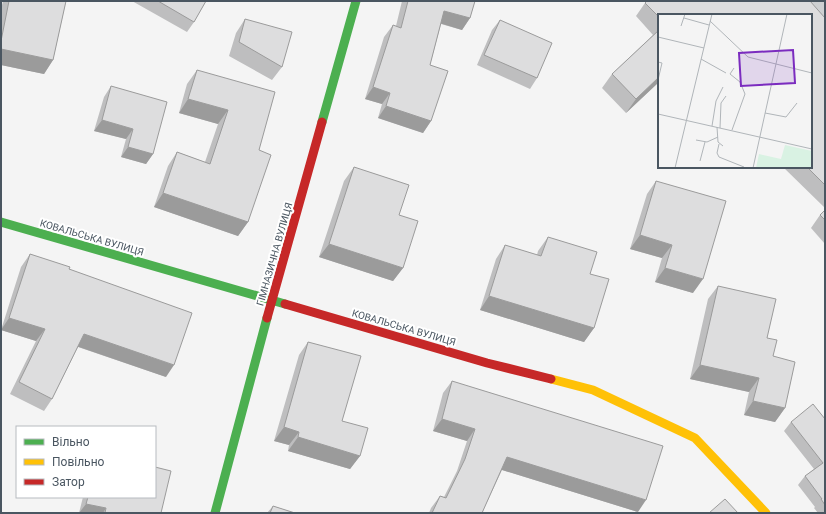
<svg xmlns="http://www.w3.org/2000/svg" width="826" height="514" font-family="Roboto,sans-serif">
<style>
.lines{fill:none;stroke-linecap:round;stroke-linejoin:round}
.lane{stroke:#ced0d2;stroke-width:14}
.fast{stroke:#4caf50;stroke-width:9}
.slow{stroke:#ffc107;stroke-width:9}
.jam{stroke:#c62828;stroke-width:9}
.wall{fill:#bebebf}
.shaded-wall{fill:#9b9b9b}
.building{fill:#ddddde;stroke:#9b9b9b}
.labels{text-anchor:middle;stroke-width:4;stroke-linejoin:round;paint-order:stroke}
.street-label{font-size:10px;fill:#4a5661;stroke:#fff}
.inset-road{fill:none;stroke:#b0b5b9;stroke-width:1}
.view{fill:#7b2cbf;fill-opacity:0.15;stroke:#7b2cbf;stroke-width:2}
.inset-edge{fill:none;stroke:#4a5661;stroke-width:2}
</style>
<rect width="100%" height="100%" fill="#f4f4f4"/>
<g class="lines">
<path class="lane" d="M817 1 825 16"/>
<path class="fast" d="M322 122 356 1
M1 222 285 304
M215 513 267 318"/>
<path class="slow" d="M551 379 593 390 695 438 766 513"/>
<path class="jam" d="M285 304 487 363 551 379
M267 318 322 122"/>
</g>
<path class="wall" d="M3 1H66L53 60 44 74 1 65V9Z
M132 1H206L194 22 187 32Z
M402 1H475L470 18 462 30 441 24 430 65 431 121 423 133 378 118 382 104 365 99 384 37 393 25 396 26Z
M645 3 825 18V208L783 167H811L659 15V82L626 113 602 88 612 74 653 35 636 16Z
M245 19 282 67 272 80 229 56 236 33Z
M500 20 537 78 530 89 477 65 492 30Z
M197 70 259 150 248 222 238 236 154 207 168 166 177 152 205 162 218 124 179 113 187 84Z
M111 86 153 154 146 164 121 157 126 139 94 131 104 97Z
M354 167 399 215 403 268 393 281 319 257 344 181Z
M656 181 693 293 655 282 662 258 630 249 647 194Z
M825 210V244L811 228 820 215Z
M548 237 590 274 594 328 584 342 480 310 496 259 505 245 537 255 538 251Z
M30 254 69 269 166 377 78 347 52 399 44 411 10 394 36 341 1 330 21 267Z
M718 286 767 338 773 356 785 408 775 422 744 415 749 392 690 379 708 299Z
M308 342 342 421 360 456 350 469 288 451 289 445 274 441 299 355Z
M452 381 638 512 502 470 482 513H429L431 508 440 496 444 497 457 471 467 441 433 431 443 393Z
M825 419V513H818L814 508 815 507 798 485 805 476 814 469 784 431 791 422Z
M83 497H155L161 513H79Z
M273 506 295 513H267Z"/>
<path class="shaded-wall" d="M444 11 470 18 462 30 436 22Z
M1 49 53 60 44 74 1 65Z
M659 77V82L626 113 636 99Z
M373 87 390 93 382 104 365 99Z
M188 99 228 110 218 124 179 113Z
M386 106 431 121 423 133 378 118Z
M102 120 133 129 126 139 94 131Z
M128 147 153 154 146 164 121 157Z
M163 193 248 222 238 236 154 207Z
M640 235 672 245 662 258 630 249Z
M329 244 403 268 393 281 319 257Z
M665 268 703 279 693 293 655 282Z
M489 296 594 328 584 342 480 310Z
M9 318 45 329 36 341 1 330Z
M84 334 174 365 166 377 76 346Z
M700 365 759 378 749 392 690 379Z
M753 401 785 408 775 422 744 415Z
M442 419 475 429 467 441 433 431Z
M284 427 299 432 289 445 274 441Z
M298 437 360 456 350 469 288 451Z
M507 457 646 500 638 512 499 469Z
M86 504 106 508 103 513H79Z"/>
<path class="building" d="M9 1H66L53 60 1 49V41Z
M158 1H206L194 22Z
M408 1H475L470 18 444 11 430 65 448 71 431 121 386 106 390 93 373 87 393 25 401 28Z
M647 1H810L825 18V185L807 167H811V15H659V17L645 3Z
M245 19 292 32 282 67 239 42Z
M500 20 552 43 537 78 484 55Z
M659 30V77L636 99 612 74Z
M197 70 275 92 259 150 271 155 248 222 163 193 177 152 210 164 228 110 188 99Z
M111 86 167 102 153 154 128 147 133 129 102 120Z
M354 167 409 185 399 215 418 221 403 268 329 244Z
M656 181 726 201 703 279 665 268 672 245 640 235Z
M825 210V220L820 215Z
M548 237 597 252 590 274 609 279 594 328 489 296 505 245 541 256Z
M30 254 70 267 69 269 192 313 174 365 84 334 52 399 19 382 45 329 9 318Z
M718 286 776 299 767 338 777 340 773 356 795 362 785 408 753 401 759 378 700 365Z
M308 342 361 356 342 421 368 428 360 456 298 437 299 432 284 427Z
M452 381 663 446 646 500 507 457 482 513H432L440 496 446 498 465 459 475 429 442 419Z
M813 404 825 419V505L821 499H822L805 476 823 463 791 422Z
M155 467 171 471 161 513H105L106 508 86 504 88 497H155Z
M725 499 738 513H709Z
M273 506 295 513H270Z"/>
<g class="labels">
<g class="street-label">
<text transform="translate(92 237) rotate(16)" y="4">КОВАЛЬСЬКА ВУЛИЦЯ</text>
<text transform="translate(274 254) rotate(-74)" y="4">ГІМНАЗИЧНА ВУЛИЦЯ</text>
<text transform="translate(404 327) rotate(16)" y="4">КОВАЛЬСЬКА ВУЛИЦЯ</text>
</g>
</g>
<g transform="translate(658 14)">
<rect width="154" height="154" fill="#f4f4f4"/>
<path d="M127 131 154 137V154H98L101 140 123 145Z" fill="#d9f2e3"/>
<path class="inset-road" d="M26 4 51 11M52 7 90 43 154 59M23 12 27 0M0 23 46 34M43 45 68 59M0 48 4 49 0 66M107 99 128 103 139 89M0 100 154 135M54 112 58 87 65 73M59 113 60 128 65 132M62 114 63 89 68 82M74 116 87 80 82 68 72 60 76 54M38 126 49 128 60 123M61 130 59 139 61 143 86 153M42 147 47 128M17 154 54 0M95 154 129 0"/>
<path class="view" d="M135 36 137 69 83 72 81 39Z"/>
<rect width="154" height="154" class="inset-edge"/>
</g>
<rect width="826" height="514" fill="none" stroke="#4a5661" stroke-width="4"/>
<rect x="16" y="426" width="140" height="72" fill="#ffffff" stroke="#b7bbc0"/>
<rect x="24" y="439" width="20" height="6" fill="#4caf50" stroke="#b7bbc0"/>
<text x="52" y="446" font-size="12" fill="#4a5661">Вільно</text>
<rect x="24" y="459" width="20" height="6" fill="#ffc107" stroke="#b7bbc0"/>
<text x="52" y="466" font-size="12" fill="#4a5661">Повільно</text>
<rect x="24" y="479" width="20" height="6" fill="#c62828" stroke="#b7bbc0"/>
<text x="52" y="486" font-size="12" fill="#4a5661">Затор</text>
</svg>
